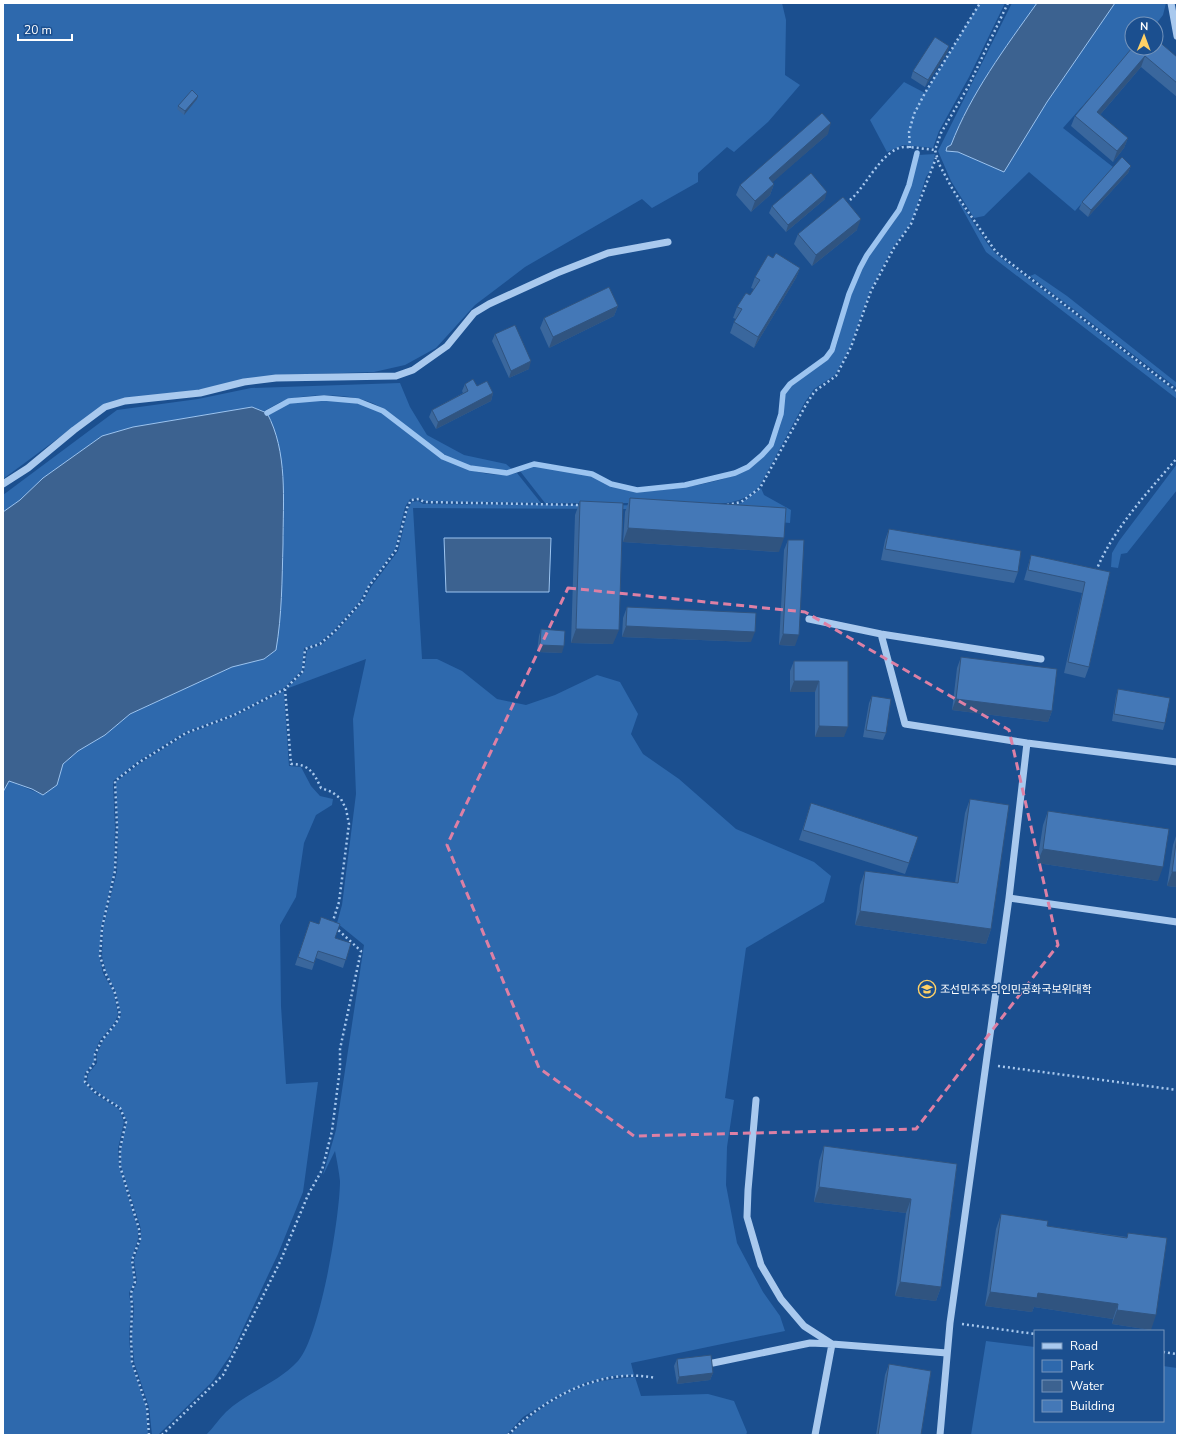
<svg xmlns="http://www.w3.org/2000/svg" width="1180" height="1438" font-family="'Nunito Sans','Noto Sans KR',sans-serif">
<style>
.green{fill:#2e69ad}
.water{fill:#3c6290;stroke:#9cc4f0}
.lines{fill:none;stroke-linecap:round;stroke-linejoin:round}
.stream{stroke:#9cc4f0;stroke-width:5.5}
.path{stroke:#a9c9ee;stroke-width:2.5;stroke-dasharray:2 3;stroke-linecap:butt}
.minor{stroke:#a9c9ee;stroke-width:7}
.wall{fill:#3a679d}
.shaded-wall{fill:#305480}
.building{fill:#4478b7;stroke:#305480}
.marked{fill:none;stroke:#dd80a5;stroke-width:3;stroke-dasharray:8 5;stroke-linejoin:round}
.labels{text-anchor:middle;stroke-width:3;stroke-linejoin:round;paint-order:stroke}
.poi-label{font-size:11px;fill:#fff;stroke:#1b4f8f;text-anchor:start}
</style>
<rect width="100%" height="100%" fill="#1b4f8f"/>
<path class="green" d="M3 3H782L786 20 785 75 800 85 768 122 734 152 727 147 698 173V182L652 208 642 199 525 267 475 305 436 348 405 365 374 372 279 375 199 390 128 398 95 411 3 479Z
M980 3H1005L969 77 939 131 933 148 903 145 887 152 870 120 904 82 925 93Z
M1012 3H1037C1005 48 971 93 951 145L947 147V151L958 152 1004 172 1047 102 1115 3H1166L1163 15 1156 24H1132V48H1134L1063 128 1113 167 1075 211 1029 172 984 216 974 218 951 181 938 151Z
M935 154 932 168 926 177 915 212 910 224 893 247 870 291 850 347 835 375 814 389 805 402 759 487C749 497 740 501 726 503H545L520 471C524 469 529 466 534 465 543 464 581 472 591 475 607 480 617 490 637 491 664 492 727 483 749 468 768 455 780 435 783 413 783 407 782 397 785 392 797 374 823 369 834 351 839 342 840 329 843 319 848 302 854 286 861 270 869 251 884 238 895 220 907 200 912 177 918 155Z
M953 192 989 246 996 254 1177 393V399L986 252Z
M1035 274 1067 296 1177 383V388L1030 276Z
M400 383 410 407 427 435 464 455 506 464 513 470C504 472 495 470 486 469 444 464 417 433 385 410 361 393 317 393 289 399 281 401 272 407 264 411L252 407 133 427 102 436 43 478 20 500 3 512V495L117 410 198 399 251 388Z
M325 399C344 401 363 402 381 412 393 418 404 430 415 438 442 460 481 481 517 473L541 503 424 501 419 498 410 499 405 507 395 549 368 586 360 601 334 630 319 643 304 648 302 670 284 688 234 714 185 732 137 762 113 781 115 827 114 870 101 928 99 956 103 973 114 993 118 1014 115 1022 100 1040 94 1053V1062L85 1073 84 1082 95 1094 119 1109 124 1122 118 1149 119 1166 138 1230V1239L131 1260 134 1282 129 1293 131 1307 129 1337 131 1362 146 1407 148 1435H3V792L9 781 43 795 57 785 63 764 78 751 105 735 130 714 232 667 264 659 276 650C282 614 282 579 283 543 283 500 288 453 267 414L290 403Z
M1177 464V490L1127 553 1121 554 1118 568 1111 567 1112 553 1119 541Z
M761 488 764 495 791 510 790 523 629 509 413 508 422 659H437L462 671 497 699 526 705 555 695 597 675 620 682 638 714 631 734 643 754 679 779 736 829 814 862 831 876 824 902 746 948 725 1098 734 1100 727 1147 726 1185 737 1243 763 1292 780 1316 785 1331 631 1363 634 1375 612 1376 587 1382 557 1396 523 1417 506 1435H206C213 1428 219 1419 226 1412 247 1392 278 1383 298 1361 320 1337 340 1216 340 1181 339 1172 337 1161 335 1151L323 1175 336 1130 364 945 337 923 342 905 356 794 353 719 366 659 286 689 304 672 307 650 321 645 336 632 363 602 371 587 398 551 408 509 412 502 418 501 423 504 726 506 741 503Z
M284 691 289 766 301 767 311 786 320 796 333 799 332 805 316 815 304 843 296 897 280 925 281 1006 286 1084 318 1082 303 1192 278 1254 231 1354 212 1382 158 1435H152L149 1407 134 1362 132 1337 134 1307 132 1294 137 1282 134 1260 141 1240V1229L121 1166V1149L127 1121 121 1108 96 1091 87 1082 88 1074 97 1063V1054L103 1041 117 1023 121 1015 116 992 106 972 102 956 103 928 117 871 118 827 116 782 139 764 187 734 235 716Z
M986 1341 1035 1347V1421H1163V1366L1177 1368V1435H971Z
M635 1377 641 1396 708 1394 734 1401 747 1432 746 1435H510C529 1415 563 1392 589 1384 604 1380 619 1378 635 1377Z"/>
<path class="water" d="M1037 3H1115L1047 102 1004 172 958 152 946 151 947 147 951 145C971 93 1005 48 1037 3Z
M252 407 267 413C288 452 283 500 283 544 282 580 282 615 276 650L264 659 232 667 130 714 105 735 78 751 63 764 57 785 43 795 32 789 9 781 3 792V512L20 500 43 478 102 436 133 427Z
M444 538H551L549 592H446Z"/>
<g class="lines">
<path class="stream" d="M267 413 289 401 324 398 358 401 383 411 443 457 470 468 507 473 534 464 592 474 611 484 637 490 685 485 735 473 748 467 762 455 771 445 781 414 783 393 790 384 826 358 832 350 849 294 860 268 867 255 899 210 909 185 917 153"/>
<path class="path" d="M1008 3 968 87 941 133 935 150 939 164 953 190 996 252 1177 391
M910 148 909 132 914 114 925 93 980 3
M850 200C866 187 882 149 904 147 914 147 925 149 935 150
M727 505 741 502 760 488 807 403 815 391 836 376 851 347 871 291 894 248 911 224 936 158
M1096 571C1113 529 1148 492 1177 458
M285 689 291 764C309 764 314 773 321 788L332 792 341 799 346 809 349 824 339 902 332 924
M998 1066 1177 1090
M962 1324 1035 1334
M1163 1352 1177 1354
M149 1435 147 1407 132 1362 131 1337 132 1307 131 1293 135 1282 132 1260 140 1239 139 1229 120 1166V1149L126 1122 120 1108 95 1092 85 1082 86 1074 95 1062V1054L102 1040 116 1023 120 1015 115 993 105 972 100 956 102 928 115 871 117 827 115 781 138 763 186 733 234 715 285 689 303 671 305 649 320 644 335 631 362 601 369 586 396 550 407 508 411 500 419 499 424 502 582 505
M162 1435 223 1375 280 1262 308 1195 322 1170 332 1131 340 1068V1049L361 951 336 928
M508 1435C545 1397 602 1367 656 1378"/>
<path class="minor" d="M1171 3 1177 36
M3 484 28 468 74 430 105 407 125 401 200 393 244 382 276 378 396 376 413 370 447 346 474 313 489 304 557 273 608 253 668 242
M809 619 881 634 1041 659
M881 634 905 724 1027 743 1177 762
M1009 898 1027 743
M756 1100 748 1190 747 1217 761 1265 781 1299 804 1326 832 1344 947 1353
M713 1363 810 1343 832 1344 815 1435
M940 1435 950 1323 1009 898 1177 922"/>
</g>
<path class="wall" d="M949 46 947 53 925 87 911 78 913 71Z
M1132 48 1177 57V97L1141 67 1100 115 1128 138 1124 148 1113 162 1071 126 1075 116Z
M197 99 184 115 177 109 178 106Z
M828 134 772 182 774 184 770 195 751 212 736 195 740 185Z
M1131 166 1128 173 1088 217 1079 209 1082 202Z
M825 199 786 232 769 213 772 206Z
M857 230 812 266 794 244 798 234Z
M773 258 800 268 796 278 754 348 730 333 734 322 736 319 733 318 737 307 750 295 754 289 751 288 755 277Z
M618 306 614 316 549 348 540 328 544 318Z
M495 334 529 369 509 378 492 341Z
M465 384 477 386 493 393 491 401 436 429 429 417 432 410 463 393 462 391Z
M630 498 779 552 623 542 625 512Z
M580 501 613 644 571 643 575 515Z
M889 529 1018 572 1014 583 881 560 885 540Z
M788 540 795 646 779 645 784 550Z
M1031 555 1110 572 1089 667 1085 678 1064 673 1082 593 1024 580 1028 566Z
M627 607 751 642 622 637 623 618Z
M541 629 562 653 537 652 539 636Z
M961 657 1052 711 1048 722 952 710 957 668Z
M794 661H848L844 737H815V692H790V671Z
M1118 689 1165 723 1163 730 1112 721 1116 696Z
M872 696 886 733 883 740 863 737 869 703Z
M970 799 991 929 986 944 855 925 860 885 865 871 955 883 965 813Z
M811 803 909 863 905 874 799 840Z
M1048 811 1158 881 1037 863 1043 825Z
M1177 833V887L1167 886 1173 845Z
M310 921 335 938 351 943 343 968 316 958 312 970 295 965Z
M824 1146 957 1164 941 1287 936 1301 895 1296 906 1213 814 1202 819 1161Z
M1001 1214 1047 1226 1127 1237 1128 1233 1151 1330 1112 1324 1113 1319 1034 1307 1032 1312 985 1306 996 1229Z
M677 1359 713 1373 710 1380 677 1384 674 1366Z
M889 1364 921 1435H876L885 1375Z"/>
<path class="shaded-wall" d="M949 46 947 53 925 87 928 80Z
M1145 56 1141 67 1093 123 1097 112Z
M198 96 197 99 184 115 185 111Z
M831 123 828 134 765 189 769 178Z
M1128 138 1124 148 1113 162 1117 151Z
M1131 166 1128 173 1088 217 1091 210Z
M774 184 770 195 751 212 755 201Z
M827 192 825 199 786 232 788 225Z
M861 219 857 230 812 266 816 255Z
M800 268 796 278 754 348 758 337Z
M618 306 614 316 549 348 553 337Z
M531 361 529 369 509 378 511 371Z
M493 393 491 401 436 429 438 422Z
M628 528 784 538 779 552 623 542Z
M626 626 755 632 751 642 622 637Z
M576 629 619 630 613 644 571 643Z
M783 634 799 635 795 646 779 645Z
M540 645 564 646 562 653 537 652Z
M794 681H819L815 692H790Z
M956 699 1052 711 1048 722 952 710Z
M819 726 848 727 844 737H815Z
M1043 849 1163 867 1158 881 1037 863Z
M1172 872H1177V887L1167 886Z
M860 911 991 929 986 944 855 925Z
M819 1187 911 1199 906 1213 814 1202Z
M900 1282 941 1287 936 1301 895 1296Z
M990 1292 1038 1293 1118 1304 1113 1319 1034 1307 1032 1312 985 1306Z
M1117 1310 1156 1315 1151 1330 1112 1324Z
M713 1373 710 1380 677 1384 679 1377Z"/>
<path class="building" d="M935 37 949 46 928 80 913 71Z
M1156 39 1177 57V83L1145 56 1097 112 1128 138 1117 151 1075 116 1132 48H1156Z
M192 90 198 96 185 111 178 106Z
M822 113 831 123 769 178 774 184 755 201 740 185Z
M1122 157 1131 166 1091 210 1082 202Z
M811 173 827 192 788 225 772 206Z
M843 197 861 219 816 255 798 234Z
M776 253 800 268 758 337 734 322 742 309 737 307 746 293 750 295 760 280 755 277 768 255 773 258Z
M609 287 618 306 553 337 544 318Z
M515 325 531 361 511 371 495 334Z
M473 379 477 386 487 381 493 393 438 422 432 410 468 391 465 384Z
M630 498 786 508 784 538 628 528Z
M580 501 623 503 619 630 576 629Z
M889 529 1021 551 1018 572 885 549Z
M788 540H804L799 635 783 634Z
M1031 555 1110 572 1089 667 1068 662 1085 582 1028 570Z
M627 607 756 613 755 632 626 626Z
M541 629 565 631 564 646 540 645Z
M961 657 1057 669 1052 711 956 699Z
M794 661H848V727L819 726V681H794Z
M1118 689 1170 698 1165 723 1114 714Z
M872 696 891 699 886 733 866 730Z
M970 799 1009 805 991 929 860 911 865 871 958 883Z
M811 803 918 837 909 863 803 830Z
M1048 811 1169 829 1163 867 1043 849Z
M1177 836V872H1172Z
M321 917 340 924 335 938 351 943 346 960 318 951 314 963 298 957 310 921 319 924Z
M824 1146 957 1164 941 1287 900 1282 911 1199 819 1187Z
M1001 1214 1048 1221 1047 1226 1127 1238 1128 1233 1167 1238 1156 1315 1117 1310 1118 1304 1038 1293 1037 1298 990 1292Z
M711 1355 713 1373 679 1377 677 1359Z
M889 1364 931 1371 921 1435H878Z"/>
<path class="marked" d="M568 588 805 612 1009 730 1058 945 916 1129 634 1136 539 1068 447 845Z"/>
<defs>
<symbol id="university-ring" viewBox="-11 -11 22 22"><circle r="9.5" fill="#1b4f8f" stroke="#ffd166" stroke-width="1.5"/><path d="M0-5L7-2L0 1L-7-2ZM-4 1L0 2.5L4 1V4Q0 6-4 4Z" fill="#ffd166"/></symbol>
</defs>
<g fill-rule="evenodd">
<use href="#university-ring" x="917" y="979" width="20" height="20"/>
</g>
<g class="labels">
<g class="poi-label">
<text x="940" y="993">조선민주주의인민공화국보위대학</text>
</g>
</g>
<rect width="1180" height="1438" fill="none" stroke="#ffffff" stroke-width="8"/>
<rect x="1034" y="1330" width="130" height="92" fill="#1b4f8f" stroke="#7695bc"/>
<rect x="1042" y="1343" width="20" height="6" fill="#a9c9ee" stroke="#7695bc"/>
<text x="1070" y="1350" font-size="12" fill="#ffffff">Road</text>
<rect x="1042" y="1360" width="20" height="12" fill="#2e69ad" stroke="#7695bc"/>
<text x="1070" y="1370" font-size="12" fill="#ffffff">Park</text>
<rect x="1042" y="1380" width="20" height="12" fill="#3c6290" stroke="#7695bc"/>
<text x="1070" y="1390" font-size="12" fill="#ffffff">Water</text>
<rect x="1042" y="1400" width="20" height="12" fill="#4478b7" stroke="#7695bc"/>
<text x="1070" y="1410" font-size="12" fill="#ffffff">Building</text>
<g transform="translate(1144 36) rotate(1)"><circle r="19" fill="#1b4f8f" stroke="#7695bc"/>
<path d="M0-3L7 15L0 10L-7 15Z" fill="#ffd166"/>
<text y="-6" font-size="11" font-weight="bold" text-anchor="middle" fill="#ffffff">N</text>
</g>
<path d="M18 34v6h54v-6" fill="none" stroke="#ffffff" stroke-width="2"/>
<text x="24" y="34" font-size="12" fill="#ffffff" stroke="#1b4f8f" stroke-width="3" paint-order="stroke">20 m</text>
</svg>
